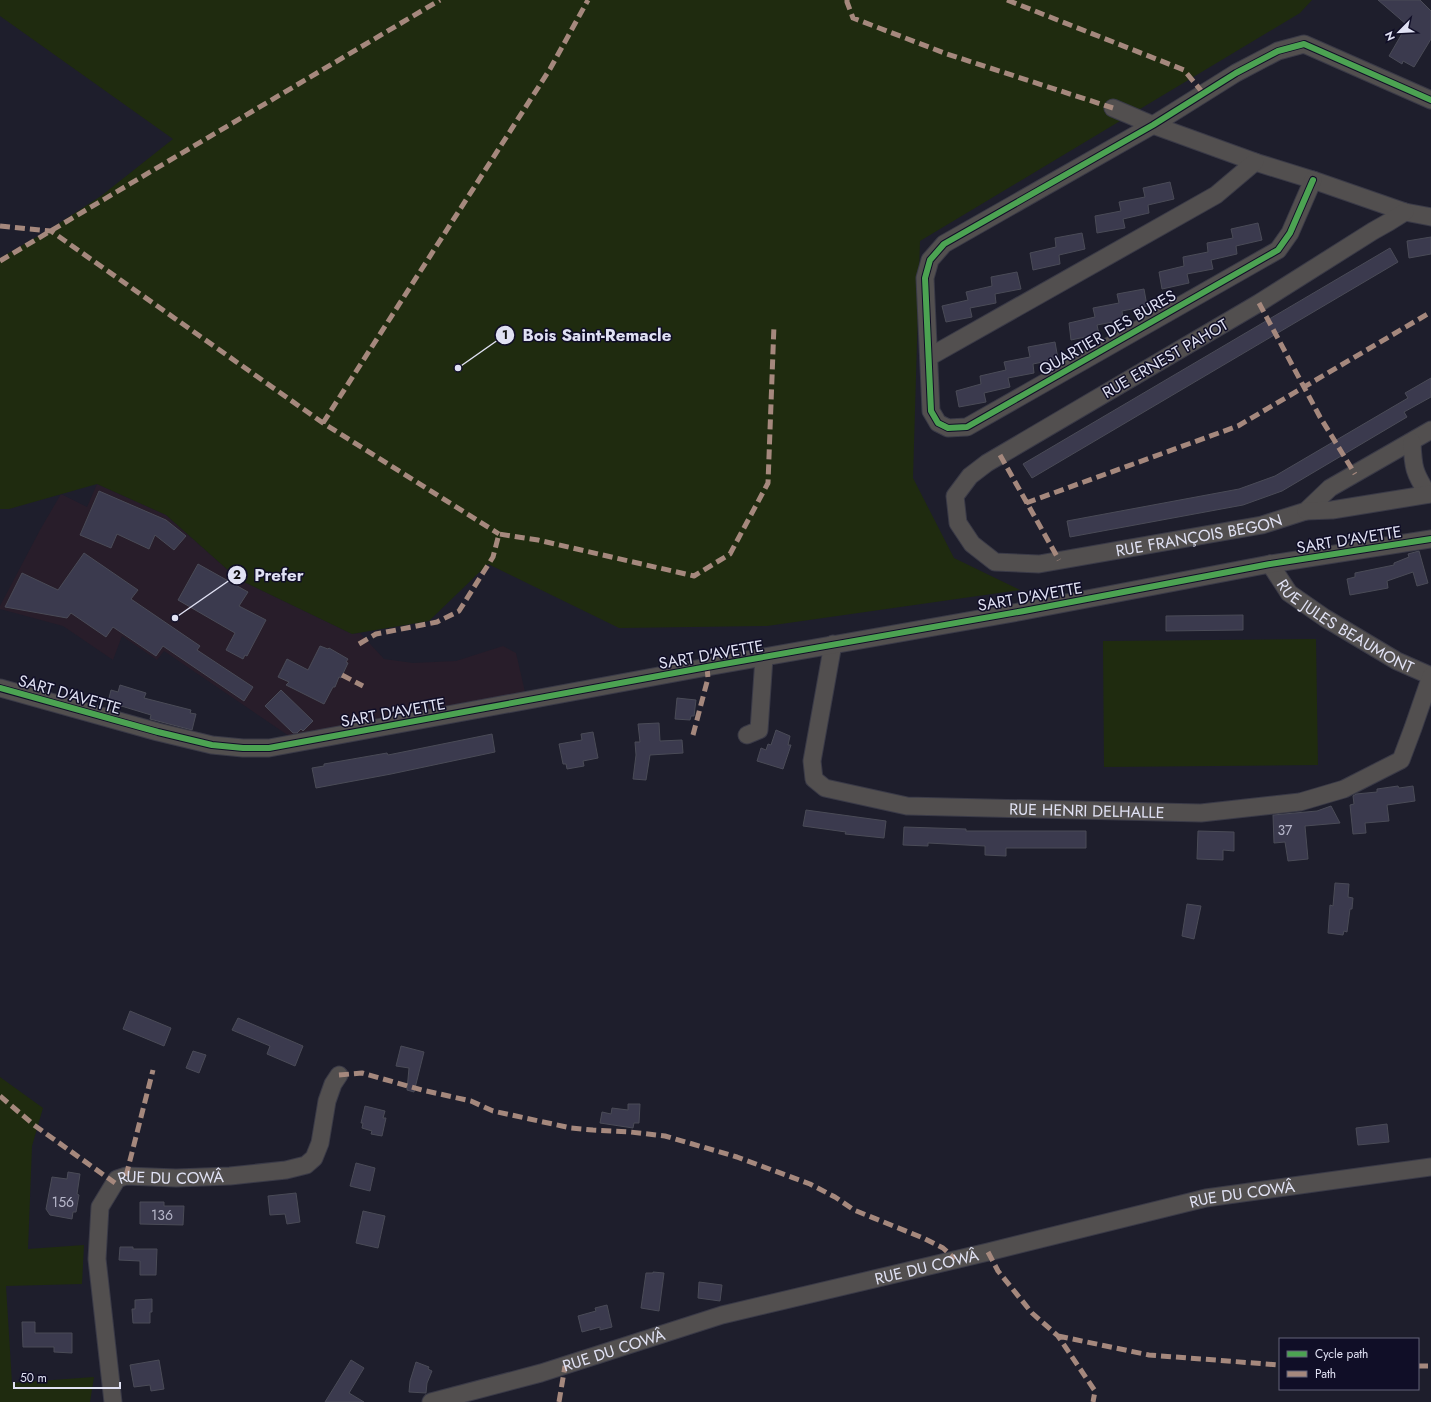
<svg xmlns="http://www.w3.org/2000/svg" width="1431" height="1402" font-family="Jost,sans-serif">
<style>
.industrial{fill:#281d2a}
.green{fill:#1f2b0f}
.building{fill:#3b3a4e;stroke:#4a4b57}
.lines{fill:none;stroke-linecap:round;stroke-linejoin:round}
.minor-casing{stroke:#3a3a47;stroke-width:19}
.minor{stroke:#524f4f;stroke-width:17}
.quiet{stroke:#a5887d;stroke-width:5;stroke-dasharray:10 5;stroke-linecap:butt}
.cycleway-casing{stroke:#100e27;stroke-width:8}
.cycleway{stroke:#4ca352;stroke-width:6}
.labels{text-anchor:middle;stroke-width:3;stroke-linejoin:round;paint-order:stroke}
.number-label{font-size:14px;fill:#b7b7ca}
.street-label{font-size:16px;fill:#e0e1f3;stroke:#100e27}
.leader{fill:none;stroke:#e0e1f3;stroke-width:1.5}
.callout-dot{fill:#e0e1f3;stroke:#100e27;stroke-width:1.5}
.mark-label{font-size:12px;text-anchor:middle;font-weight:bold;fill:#111}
.callout-label{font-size:17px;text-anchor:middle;font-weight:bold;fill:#e0e1f3;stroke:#100e27;stroke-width:3;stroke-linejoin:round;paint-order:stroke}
</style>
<rect width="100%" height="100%" fill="#1e1e2c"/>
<path class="industrial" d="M97 484 166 515 238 579 352 634 360 633 384 659 413 663 456 661 503 646 516 653 525 692 292 738 164 651 157 660 122 636 113 660 63 626 0 609V606L40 530 61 494 87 507Z"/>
<path class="green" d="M0 0H1312L1300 13 920 241 913 478 954 558 1020 590 767 626 619 628 488 564 429 621 352 634 238 579 166 515 97 484 9 509H0V258L47 231 101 196 173 139 0 16Z
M1316 639 1318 765 1104 767 1103 641Z
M0 1077 43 1108 32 1146 28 1249 84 1245 82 1284 6 1286 12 1383 94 1377 90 1402H0Z"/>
<path class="building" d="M1378 0H1420L1431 11V39L1414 67 1403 61 1402 64 1389 56 1407 25Z
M1170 182 1174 199 1148 205 1149 213 1123 219 1125 228 1097 233 1095 216 1121 211 1119 202 1145 197 1143 188Z
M1258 223 1262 240 1236 246 1237 254 1211 260 1213 269 1187 274 1189 283 1162 289 1159 272 1184 266 1183 257 1208 252 1207 243 1233 238 1231 229Z
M1082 233 1085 249 1059 255 1060 264 1033 270 1030 253 1056 247 1055 238Z
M1431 237V254L1409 258 1407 241Z
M1390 248 1398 262 1032 478 1023 464Z
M1017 272 1021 289 995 294 996 303 970 308 972 317 946 322 942 306 968 300 966 292 992 286 991 277Z
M1144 289 1147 306 1122 311 1123 320 1097 325 1099 334 1071 340 1069 323 1095 317 1093 308 1119 303 1117 294Z
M1055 342 1058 359 1033 364 1034 373 1008 378 1010 387 984 393 986 402 959 407 956 391 981 384 980 376 1006 370 1004 362 1030 357 1028 347Z
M1431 378V397L1404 412 1407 417 1282 491 1243 505 1070 537 1067 521 1239 489 1275 476 1408 398 1405 393Z
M99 491 166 520 186 536 174 550 155 535 149 549 117 534 111 548 80 535Z
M1419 551 1428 583 1417 586 1413 572 1387 581 1388 588 1350 595 1347 579 1355 577V573L1394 565V563L1409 557 1408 554Z
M84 553 138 590 131 599 200 646 197 650 253 687 244 701 163 646 156 656 113 627 106 637 71 613 67 618 5 607 22 573 58 590Z
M198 564 248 592 239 606 266 620 247 656 245 655 243 659 226 650 235 633 178 600Z
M1243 615V630L1166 631V616Z
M320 646 328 649 329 648 348 659 346 662 348 663 341 678 339 677 335 687H333L324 704 286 685 289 682 278 677 287 659 308 670Z
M120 685 146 693 144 698 191 710 190 713 196 714 192 730 150 719 151 715 108 702 111 690 118 692Z
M281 690 313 721 303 731 301 729 297 733H293L265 706Z
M677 698 696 700 694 716H691L690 720 675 719Z
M659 723 660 741 682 740 683 753 650 755 646 780 633 779 636 755 635 742H640L638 724Z
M776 730 790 736 788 745H791L783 769 757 761 761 748 766 750 768 744 771 745Z
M593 732 598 758 583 761 584 766 567 769 566 764H563L559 744 582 740 581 734Z
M492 734 495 752 391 774 316 788 312 768 324 766V764L387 753 388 755Z
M1398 786 1399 788 1413 786 1415 801 1387 805 1389 821 1365 823 1366 833 1353 834 1350 805 1354 804 1353 796 1356 794 1377 792V789Z
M1331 806 1340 823 1305 826 1308 859 1288 861 1285 842 1274 843 1273 815 1317 811Z
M806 810 886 821 884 838 845 834 846 832 803 826Z
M904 827 966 829V831H1086V848H1006V856L985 855V846L928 843V846L903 845Z
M1198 831 1234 832V851L1223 850V860L1197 859Z
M1335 883 1349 884 1348 897 1353 898 1352 909H1350L1347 932 1344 931 1343 935 1328 933 1330 905 1333 906Z
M1187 904 1201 906 1194 939 1182 936Z
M130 1011 171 1028 164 1046 123 1029Z
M238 1018 303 1046 295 1066 267 1054 270 1046 232 1030Z
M401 1046 424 1052 414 1092 407 1090 409 1068 396 1066Z
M193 1051 206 1055 199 1073 186 1068Z
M628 1104H640L639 1123H634L633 1128 600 1123 602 1112 611 1114 612 1108 628 1110Z
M365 1106 385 1111 383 1118H386L382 1136 371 1134 372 1131 362 1128 363 1123H361Z
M1387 1124 1389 1142 1358 1145 1356 1128Z
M356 1163 375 1168 370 1191 350 1186Z
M68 1172 80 1174 77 1194 79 1195 76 1212H73L72 1219 50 1215 46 1209 52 1177 67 1179Z
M296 1193 300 1222 287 1224 285 1214 270 1215 268 1196Z
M140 1202H164V1206H184L183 1225 140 1224Z
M363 1211 385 1216 378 1248 356 1243Z
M120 1247H133V1249H157L156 1275H140V1261L119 1260Z
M653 1272 664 1273 659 1311 641 1308 646 1273H653Z
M699 1282 722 1285 720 1301 698 1298Z
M152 1299V1312H150V1323H133L132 1309H135V1300Z
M607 1305 612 1327 600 1330V1327L582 1332 578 1316 596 1311 595 1308Z
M22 1322H35V1333H72V1353L54 1352V1347H23Z
M159 1360 164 1389 151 1391 150 1385 134 1387 130 1365Z
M351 1360 364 1368 349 1393 364 1402H325Z
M416 1362 429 1367 428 1369 432 1371 427 1383 426 1393 409 1392 410 1381Z"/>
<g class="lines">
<defs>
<g id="minor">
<path d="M1113 108 1153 125 1255 162 1313 180 1405 212 1431 217"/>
<path d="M1313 180 1290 233 1278 250 967 427 948 428 938 423 931 411 925 278 930 260 944 244 1153 125 1236 73 1278 51 1304 44 1431 100"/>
<path id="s1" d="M1405 212 1389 222 1373 231 1259 303 987 463 970 476 955 496 958 523 972 544 995 562 1039 564 1262 525 1306 511 1330 488 1431 430"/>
<path d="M929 357 1216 195 1255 162"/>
<path d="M1412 442C1413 467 1414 473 1428 494"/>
<path d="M1306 511 1332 510 1431 494"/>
<path id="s2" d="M1270 564 1289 593 1325 618 1397 661 1431 676"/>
<path id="s3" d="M833 644 812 761 814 779 825 788 907 806 1201 813 1300 802 1344 789 1401 760 1413 728 1431 676"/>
<path d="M0 688 158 732 212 745 243 748H269L707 667 1024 611 1270 564 1431 539"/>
<path d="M747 735 759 730 764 658"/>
<path id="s4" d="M113 1402 97 1259 100 1207 117 1179 126 1176 176 1178 230 1176 286 1170 306 1165 314 1158 320 1143 327 1101 333 1084 339 1075"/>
<path id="s5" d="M431 1402 541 1373 722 1315 988 1252 1206 1198 1431 1167"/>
</g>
</defs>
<use href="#minor" class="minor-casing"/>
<use href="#minor" class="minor"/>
<path class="quiet" d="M847 0V2L853 18 947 54 1113 108
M1007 0 1184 70 1203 93
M0 226 51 231 323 423 499 534
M0 261 440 0
M1259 303 1320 417 1355 474
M323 423 550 69 588 0
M1000 455 1059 560
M1026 503 1238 426 1431 312
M359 644 376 634 437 622 459 611 493 557 499 534 538 540 694 576 730 554 768 483 774 325
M342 675 363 686
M693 735 708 678 707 667
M339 1075 362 1073 422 1090 471 1101 493 1111 571 1128 593 1130 630 1132 665 1136 737 1157 810 1184 835 1197 854 1210 923 1238 943 1248 955 1259
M0 1096 34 1125 115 1183
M126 1176 153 1070
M988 1252 998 1271 1032 1313 1058 1336 1095 1391 1093 1402
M1058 1336 1149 1355 1280 1365
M1418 1366H1431
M559 1402 565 1366"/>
<defs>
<path id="cycleway" d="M1313 180 1290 233 1278 250 967 427 948 428 938 423 931 411 925 278 930 260 944 244 1153 125 1236 73 1278 51 1304 44 1431 100
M0 688 158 732 212 745 243 748H269L707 667 1024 611 1270 564 1431 539"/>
</defs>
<use href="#cycleway" class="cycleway-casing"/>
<use href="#cycleway" class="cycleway"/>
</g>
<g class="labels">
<g class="number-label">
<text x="1285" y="835">37</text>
<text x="63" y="1207">156</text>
<text x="162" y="1220">136</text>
</g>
<g class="street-label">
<text transform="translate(1107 332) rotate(-30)" y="6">QUARTIER DES BURES</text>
<text transform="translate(1165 358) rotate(-30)" y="6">RUE ERNEST PAHOT</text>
<text dy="6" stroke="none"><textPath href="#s1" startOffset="822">RUE FRANÇOIS BEGON</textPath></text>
<text transform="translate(1349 539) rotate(-9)" y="6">SART D'AVETTE</text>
<text transform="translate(1030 596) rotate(-10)" y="6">SART D'AVETTE</text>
<text dy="6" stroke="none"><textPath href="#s2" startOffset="100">RUE JULES BEAUMONT</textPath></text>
<text transform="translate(711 654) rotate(-10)" y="6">SART D'AVETTE</text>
<text transform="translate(70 694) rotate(16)" y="6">SART D'AVETTE</text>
<text transform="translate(393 712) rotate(-10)" y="6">SART D'AVETTE</text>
<text dy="6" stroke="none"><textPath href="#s3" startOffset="415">RUE HENRI DELHALLE</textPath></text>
<text dy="6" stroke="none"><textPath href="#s4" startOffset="283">RUE DU COWÂ</textPath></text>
<text dy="6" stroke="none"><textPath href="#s5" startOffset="838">RUE DU COWÂ</textPath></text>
<text dy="6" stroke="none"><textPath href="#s5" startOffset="514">RUE DU COWÂ</textPath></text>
<text dy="6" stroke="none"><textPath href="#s5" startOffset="190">RUE DU COWÂ</textPath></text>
</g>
</g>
<path class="leader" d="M458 368L505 335M175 618L237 575"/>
<g class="callout-dot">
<circle cx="458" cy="368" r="4"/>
<circle cx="175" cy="618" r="4"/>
<circle cx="505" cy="335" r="10"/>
<circle cx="237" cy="575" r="10"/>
</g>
<g class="mark-label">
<text x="505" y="339">1</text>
<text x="237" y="579">2</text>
</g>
<g class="callout-label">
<text x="597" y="341">Bois Saint-Remacle</text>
<text x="279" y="581">Prefer</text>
</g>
<rect x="1279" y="1338" width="140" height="52" fill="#100e27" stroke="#636279"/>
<rect x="1287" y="1351" width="20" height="6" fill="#4ca352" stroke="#636279"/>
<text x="1315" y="1358" font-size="12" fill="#e0e1f3">Cycle path</text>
<rect x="1287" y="1371" width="20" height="6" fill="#a5887d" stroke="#636279"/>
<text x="1315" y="1378" font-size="12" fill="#e0e1f3">Path</text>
<g transform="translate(1399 32) rotate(246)" stroke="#100e27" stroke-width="3" paint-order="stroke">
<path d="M0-3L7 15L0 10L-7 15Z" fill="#e0e1f3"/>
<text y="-6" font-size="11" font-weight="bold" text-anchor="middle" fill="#e0e1f3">N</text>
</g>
<path d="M14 1382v6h106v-6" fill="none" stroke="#e0e1f3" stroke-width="2"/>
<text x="20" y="1382" font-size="12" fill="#e0e1f3" stroke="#100e27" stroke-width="3" paint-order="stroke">50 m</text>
</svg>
